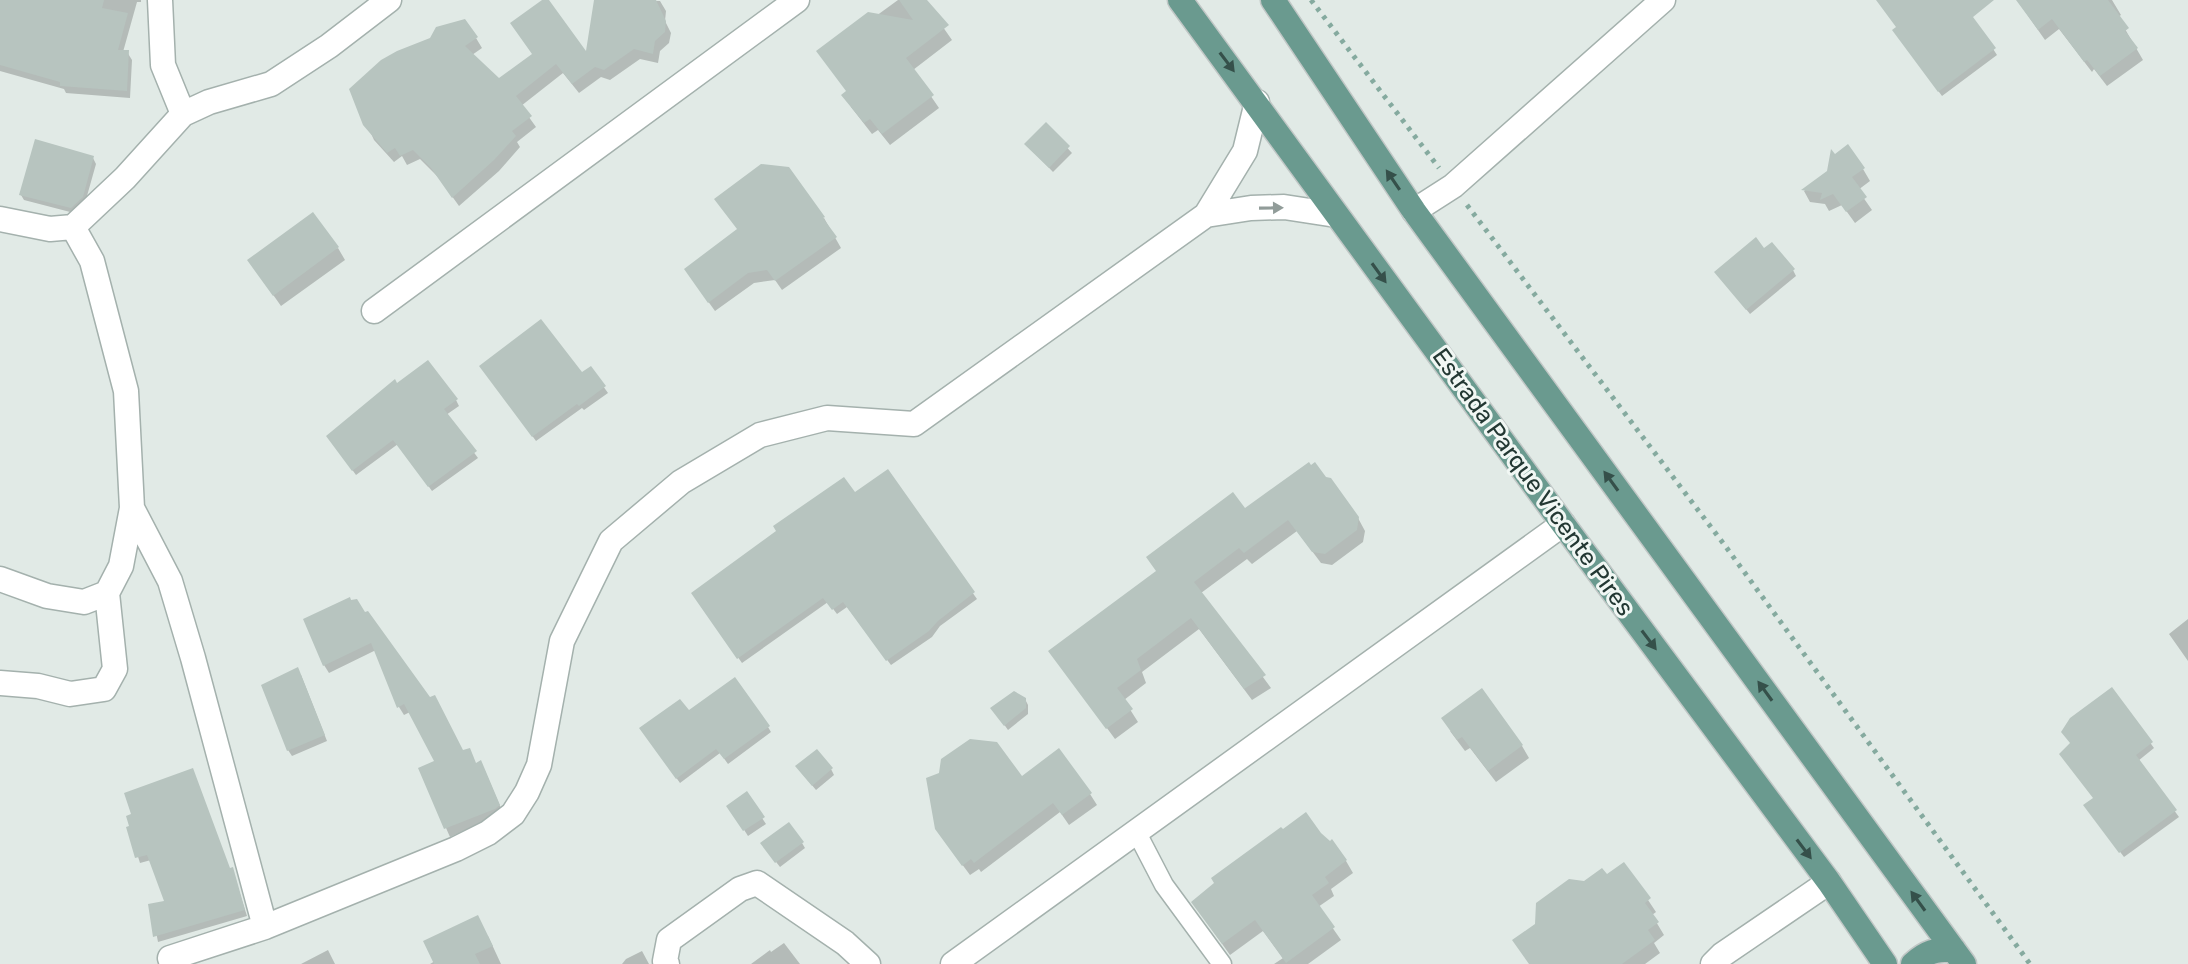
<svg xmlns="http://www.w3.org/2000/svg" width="2188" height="964" font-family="Rubik,sans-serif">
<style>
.shadow{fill:#0003}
.building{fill:#b7c4bf}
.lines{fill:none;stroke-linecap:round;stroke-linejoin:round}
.service-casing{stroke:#a4b1ad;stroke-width:21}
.minor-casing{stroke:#a4b1ad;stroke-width:27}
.primary-casing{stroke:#c1c7c6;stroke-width:27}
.path{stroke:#85aa9f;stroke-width:5;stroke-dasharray:4 6;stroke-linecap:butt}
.service{stroke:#fff;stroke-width:18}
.minor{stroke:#fff;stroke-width:24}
.primary{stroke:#6a9a8f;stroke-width:24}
.oneway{fill:#35504a}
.oneway2{fill:#919c99}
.labels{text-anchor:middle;stroke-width:6;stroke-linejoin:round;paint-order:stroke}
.street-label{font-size:24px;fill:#233833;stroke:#f1f7f4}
</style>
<rect width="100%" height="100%" fill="#e1eae6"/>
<path class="shadow" d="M0 0H141V2H137L123 52H127L132 60 130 98 66 93 64 89 0 71Z
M546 0 588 56 596 0 660 1 666 11 665 21 671 33 669 43 660 51 658 63 640 59 610 80 601 77 579 93 563 73 521 106 536 127 517 142 520 147 499 171 459 206 439 178 420 159 407 165 402 156 394 162 374 140 351 89 476 38 482 48 472 55 499 81 533 55Z
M898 0H924L952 40 913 70 939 108 890 145 878 130 872 134 851 107 848 92 876 16Z
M1891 0H1961L1997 55 1942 96 1898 36Z
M2017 0H2112L2121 15 2118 17 2143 60 2107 86 2094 69 2092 72 2059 29 2045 40Z
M1046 125 1072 153 1053 172 1027 145Z
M93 158 96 164 85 203 74 213 24 200 21 195Z
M1863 169 1870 181 1858 190 1872 210 1855 223 1842 205 1829 211 1825 204 1810 202 1804 191 1828 172Z
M824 218 841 248 782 290 775 280 754 283 715 311 692 279Z
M338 248 345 260 281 306 257 272Z
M1764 250 1793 270 1796 276 1750 314 1720 277Z
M591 369 608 393 584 410 582 408 536 441 485 371 581 374Z
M397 386 456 400 459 406 446 415 478 458 432 491 398 444 356 475 332 442Z
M887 472 977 599 940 626 932 637 891 665 847 607 837 614 828 602 742 663 697 599Z
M1245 511 1358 518 1365 531 1363 542 1332 565 1321 563 1297 531 1252 564 1247 559 1201 593 1271 688 1252 700 1199 629 1142 672 1146 683 1124 700 1138 722 1115 739 1050 651Z
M350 599 463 753 485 771 503 813 450 837 420 769 436 762 410 712 404 715 399 707 376 650 329 673 324 665Z
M2188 619V661L2169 634Z
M301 675 327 741 292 756 288 750Z
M2112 690 2154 748 2138 761 2179 817 2124 857 2089 811 2095 799Z
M1025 699 1028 705V714L1008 730 996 713Z
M688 713 768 727 771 732 728 764 720 753 680 783 645 734Z
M1450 731 1522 746 1529 758 1496 782 1470 748 1465 751Z
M831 769 834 775 816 790 801 772Z
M1022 779 1090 794 1097 805 1069 825 1060 812 981 872 979 869 970 875 944 840Z
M746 794 766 824 748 836 729 806Z
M129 828 232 869 247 916 158 942 151 906 166 902 151 860 140 863Z
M1320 834 1346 861 1353 873 1331 889 1334 896 1318 907 1341 940 1308 964H1274L1283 958 1263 931 1230 955 1201 914Z
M802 843 805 848 780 867 766 849Z
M1624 864 1656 912 1652 915 1664 935 1654 943 1660 953 1645 964H1530L1585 883 1606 877Z
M488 936 501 964H430L435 961Z
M784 943 800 964H751L770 950 771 952Z
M328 950 335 964H301Z
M642 951 649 964H622L626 959Z"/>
<path class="building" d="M0 0H104L102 8 128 13 118 50H129L127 91 60 86V82L0 65Z
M542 0H549L586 51 594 0H656L666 21 665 32 655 41 653 54 634 49 604 70 595 67 572 84 556 64 516 96 532 116 512 131 516 136 494 160 452 198 431 168 413 150 400 156 395 148 387 153 363 125 349 89 381 60 397 51 430 38 436 27 465 19 478 37 465 46 499 78 532 54 510 23Z
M899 0H927L949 25 906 58 934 95 882 134 870 119 864 123 841 95 846 91 816 51 868 12 913 20Z
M1876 0H1994L1973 17 1996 48 1938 92 1892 30 1896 27Z
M2016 0H2108L2129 28 2125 31 2138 48 2100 76 2087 60 2084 62 2052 19 2038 30Z
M1046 122 1070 146 1049 168 1024 144Z
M35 139 94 156 83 197 71 208 19 195Z
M1848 144 1865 168 1852 177 1867 197 1846 212 1833 194 1820 200 1822 193 1801 190 1827 171 1831 149 1835 154Z
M761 164 789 167 825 217 823 218 837 237 775 281 767 270 748 273 708 303 684 269 737 229 714 199Z
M313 212 339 247 273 296 247 260Z
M1756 237 1764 248 1772 242 1795 269 1746 310 1714 272Z
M541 319 582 372 591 366 606 386 579 406 577 404 532 437 479 366Z
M428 360 458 399 444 409 477 451 428 487 393 440 352 471 326 436 395 379 397 383Z
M1309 462 1311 465 1315 462 1326 477 1331 478 1359 517 1357 530 1325 554 1312 552 1288 520 1244 553 1239 548 1194 582 1266 675 1244 689 1191 618 1137 659 1141 670 1117 688 1133 709 1106 729 1048 651 1156 571 1146 557 1233 492 1245 508Z
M888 469 975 592 938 621 929 631 886 661 843 602 832 610 823 598 737 659 691 593 776 531 773 526 844 477 855 492Z
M350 597 351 600 357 599 365 612 368 611 430 697 435 695 463 750 470 748 476 763 481 760 500 805 495 809 444 829 418 768 434 761 404 704 397 708 371 643 323 666 303 619Z
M298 667 325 735 287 751 261 685Z
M735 677 770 726 724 759 716 749 676 779 639 728 680 699 689 710Z
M2112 687 2153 742 2136 755 2177 810 2119 853 2083 805 2093 798 2059 754 2070 743 2061 732 2070 718Z
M1482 688 1523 745 1488 771 1462 737 1457 740 1441 718Z
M1014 691 1026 698V708L1004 726 990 708Z
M970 739 997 742 1022 776 1059 748 1092 793 1062 815 1053 803 974 863 971 859 962 866 935 829 926 778 939 773 941 759Z
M817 749 833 768 812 786 795 766Z
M193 768 230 868 233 867 245 910 153 937 148 904 164 901 147 855 135 858 126 827 129 826 126 816 131 814 124 793Z
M747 791 765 817 743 831 726 806Z
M1306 812 1321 833 1330 841 1332 839 1347 860 1325 877 1329 883 1312 895 1335 927 1286 963 1255 920 1222 944 1191 902 1214 883 1211 878 1281 827 1283 829Z
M789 822 804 842 775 863 760 843Z
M1624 862 1651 898 1645 903 1659 922 1648 930 1655 940 1622 964H1529L1512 940 1535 924 1536 903 1569 879 1584 881 1602 868 1607 874Z
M478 915 493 946 475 954 480 964H434L423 941Z"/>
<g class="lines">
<defs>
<path id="service" d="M1137 833 1164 885 1222 964"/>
<path id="minor" d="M160 0 163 65 183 114
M1414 211 1453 186 1663 0
M1206 215 1251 208 1284 207 1336 215
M0 219 50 229 73 227
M374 311 797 0
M0 579 47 596 84 602 107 593 121 566 132 508
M0 683 38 686 70 694 104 689 115 669 107 593
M265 927 456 849 488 833 513 814 527 792 539 765 562 641 611 541 681 482 760 435 827 418 914 424 1206 215 1245 151 1257 102
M172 964 170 958 265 927 193 658 170 581 132 508 126 391 92 261 73 227 125 178 183 114 209 102 271 84 329 46 389 0
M667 964 665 961 669 940 740 889 757 883 845 943 868 964
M953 964 1563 524
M1713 964 1722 955 1829 882"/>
<path id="primary" d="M1180 0 1563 524 1829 882 1885 964
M1273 0 1414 211 1964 964
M1913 964C1926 952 1936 949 1954 950"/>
</defs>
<use href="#service" class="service-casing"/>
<use href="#minor" class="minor-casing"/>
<use href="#primary" class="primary-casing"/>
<path class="path" d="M1311 0 1439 168
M1467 205 1726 547 2030 964"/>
<use href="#service" class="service"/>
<use href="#minor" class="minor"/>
<use href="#primary" class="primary"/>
</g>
<defs><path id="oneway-solid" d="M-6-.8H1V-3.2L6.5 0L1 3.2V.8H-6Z" transform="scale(2)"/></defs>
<g class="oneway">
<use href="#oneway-solid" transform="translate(1227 62) rotate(53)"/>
<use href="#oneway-solid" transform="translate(1393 180) rotate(-124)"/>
<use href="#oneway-solid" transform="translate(1379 273) rotate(54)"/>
<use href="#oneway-solid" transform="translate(1611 481) rotate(-126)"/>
<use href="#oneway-solid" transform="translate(1649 640) rotate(53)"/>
<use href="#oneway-solid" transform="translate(1765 691) rotate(-126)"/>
<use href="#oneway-solid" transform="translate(1804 849) rotate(53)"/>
<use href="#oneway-solid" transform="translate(1918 901) rotate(-126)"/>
</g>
<use class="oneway2" href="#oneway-solid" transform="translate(1271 208) rotate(-1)"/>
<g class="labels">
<g class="street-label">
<text transform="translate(1533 482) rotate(54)" y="8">Estrada Parque Vicente Pires</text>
</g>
</g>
</svg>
